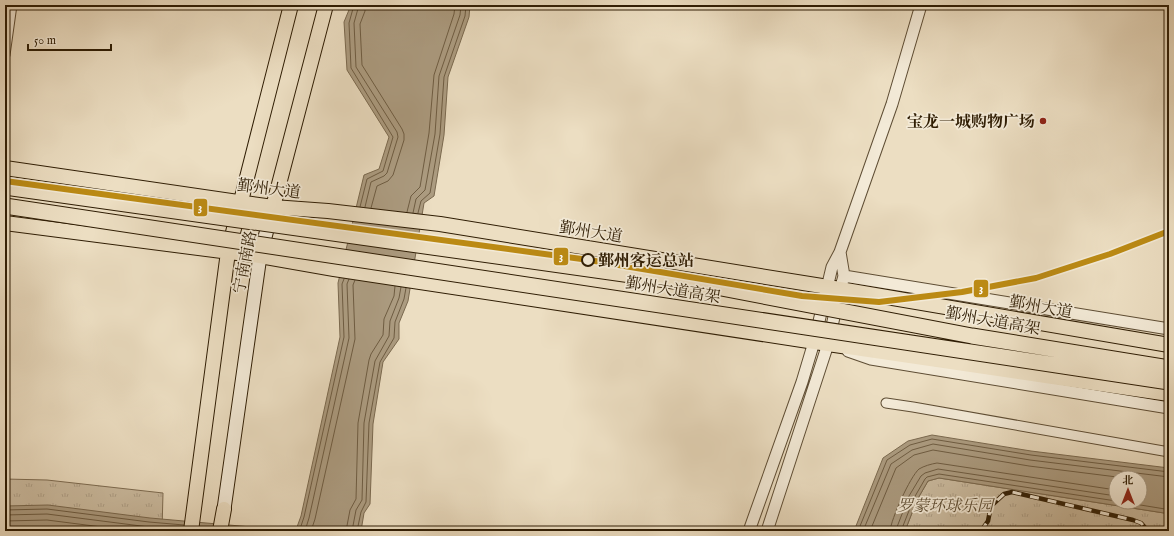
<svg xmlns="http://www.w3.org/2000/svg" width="1174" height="536" font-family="'IM FELL English','Noto Serif SC',serif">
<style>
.park{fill:url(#park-tufts);stroke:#7e6d53}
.water{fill:#ac9c81;stroke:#7a694f;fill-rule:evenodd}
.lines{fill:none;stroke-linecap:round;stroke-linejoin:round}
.shore{stroke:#6e5c42;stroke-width:1}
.minor-casing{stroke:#5e4d34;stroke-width:11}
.tertiary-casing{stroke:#5e4d34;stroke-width:13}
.secondary-casing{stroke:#2f1d04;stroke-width:15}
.primary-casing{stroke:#2f1d04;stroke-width:16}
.minor{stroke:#f3ead7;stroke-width:9}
.tertiary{stroke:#f3ead7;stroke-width:11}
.secondary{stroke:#f3ead7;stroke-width:13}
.primary{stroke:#ecdec2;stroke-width:14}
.rail-casing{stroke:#2f1d04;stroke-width:4.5}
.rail{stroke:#f3ead7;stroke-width:3;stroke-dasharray:9;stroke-linecap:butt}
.trunk-bridge-casing{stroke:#2f1d04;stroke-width:17;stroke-linecap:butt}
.trunk-bridge{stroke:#ecdec2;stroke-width:15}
.metro-1-casing{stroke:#f3ead7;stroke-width:9}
.metro-1{stroke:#bb8a14;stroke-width:6}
.poi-dot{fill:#8f2418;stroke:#f3ead7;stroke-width:1.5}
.stop-dot{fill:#f3ead7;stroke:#2f1d04;stroke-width:2}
.labels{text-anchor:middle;stroke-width:3.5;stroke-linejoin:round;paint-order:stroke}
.poi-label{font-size:16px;font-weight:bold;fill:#2f1d04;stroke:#f3ead7;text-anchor:end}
.street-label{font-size:16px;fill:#2f1d04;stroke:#f3ead7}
.stop-label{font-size:16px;font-weight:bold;fill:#2f1d04;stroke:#f3ead7;text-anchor:start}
.park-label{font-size:16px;font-style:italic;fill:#5e4d33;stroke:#f3ead7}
.line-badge{stroke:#f3ead7;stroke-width:1.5}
.badge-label{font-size:11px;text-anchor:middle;font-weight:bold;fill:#fff}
</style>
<defs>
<pattern id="park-tufts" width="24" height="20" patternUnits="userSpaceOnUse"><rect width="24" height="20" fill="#ccbda2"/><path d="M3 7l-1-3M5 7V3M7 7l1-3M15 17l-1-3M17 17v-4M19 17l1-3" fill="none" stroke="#b0a28a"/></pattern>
</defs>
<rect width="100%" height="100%" fill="#ecdec2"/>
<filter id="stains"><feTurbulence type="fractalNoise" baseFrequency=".005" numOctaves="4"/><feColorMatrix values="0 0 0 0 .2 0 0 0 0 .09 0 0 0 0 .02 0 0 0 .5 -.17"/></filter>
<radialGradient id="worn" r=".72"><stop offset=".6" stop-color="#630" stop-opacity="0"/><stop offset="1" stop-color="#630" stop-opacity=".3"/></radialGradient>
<path class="park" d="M939 478 1164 513 1169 517V531H905L917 500 928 481Z
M5 479 47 480 163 493 162 531H5Z"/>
<path class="water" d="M351 5H470L469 17 448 77 444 135 434 196 424 203 408 301 399 323V339L383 362 373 424 370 504 364 513 361 531H5V506L48 505 150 518 285 530 297 527 301 516 340 337 338 283 364 175 379 169 389 137 347 70 344 22Z
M932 435 1031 451 1169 468V515L1164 513 939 478 928 481 917 500 905 531H854L883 458 908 441ZM1116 478H1140V502H1116Z"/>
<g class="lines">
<path class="shore" d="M354 5 349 23 351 68 393 137 383 171 367 179 360 207
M359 5 354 23 356 67 397 132 398 137 387 173 384 176 371 182 365 207
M365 5V11L360 24 362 65 402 129 404 134V140L393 175 388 181 377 186 371 208
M407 212 411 196 420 187 429 133 434 75 454 14 455 5
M413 213 416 199 425 190 435 134 439 76 460 15 461 5
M418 213 421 201 430 193 440 134 444 77 465 16 466 5
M1122 502 1165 509 1169 510
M5 510 47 509 149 522 184 525
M5 515 47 514 149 527 183 530
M5 521 47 520 133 531
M298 531 300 529 304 517 344 337 342 284 344 279
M305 531 309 518 349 338 347 284 349 279
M311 531 315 519 355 339 353 285 355 280
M346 531 350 510 356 499 358 423 369 360 371 354 383 335 384 319 394 296 395 286
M352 531 356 510 362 500 364 423 375 361 389 336 390 321 399 298 401 287
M357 531 361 512 366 502 369 423 380 362 394 338 395 322 404 299 406 288
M858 531 887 460 910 445 932 439 1031 455 1169 472
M863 531 891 464 912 450 933 444 1030 460 1169 477
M870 531 896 468 914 455 933 450 1029 466 1125 478
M890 531C891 519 910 477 919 469 924 466 931 464 937 463L1116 490
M896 531 897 527 909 496 921 476 925 473 938 469 1116 496
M901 531 914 498 925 479 927 477 939 474 1116 501"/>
<defs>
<path id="minor" d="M5 55 12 5
M886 403 913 407 1169 452"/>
<path id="tertiary" d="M844 276 1169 329
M848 351 871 359 1169 408
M749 531 802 382 814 342 832 267 840 252 892 104 921 5
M767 531 828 344 840 290 844 276 840 252"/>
<path id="secondary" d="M224 509 260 256 273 207"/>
<path id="primary" d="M5 168 273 207 328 211 440 224 828 287 1169 345
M273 207 326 5
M5 223 260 256 334 269 828 344 1169 394
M191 531 228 252 291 5
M220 531 224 509"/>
</defs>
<use href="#minor" class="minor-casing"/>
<use href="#tertiary" class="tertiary-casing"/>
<use href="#secondary" class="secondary-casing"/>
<use href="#primary" class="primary-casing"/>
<use href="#minor" class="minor"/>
<use href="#tertiary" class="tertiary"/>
<use href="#secondary" class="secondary"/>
<use href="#primary" class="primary"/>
<defs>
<path id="rail" d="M981 531 988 521 991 506 1004 494 1012 492 1133 520 1141 523 1148 531"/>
</defs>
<use href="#rail" class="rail-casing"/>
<use href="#rail" class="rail"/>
<defs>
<path id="trunk-bridge" d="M5 187 716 287 972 336 1169 368
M5 206 1169 382"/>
</defs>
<use href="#trunk-bridge" class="trunk-bridge-casing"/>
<use href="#trunk-bridge" class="trunk-bridge"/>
<defs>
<path id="metro-1" d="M5 181 589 260 802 296 879 302 962 292 1036 278 1110 254 1169 231"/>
</defs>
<use href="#metro-1" class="metro-1-casing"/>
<use href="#metro-1" class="metro-1"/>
</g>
<circle class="poi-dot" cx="1043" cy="121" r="4"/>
<circle class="stop-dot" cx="588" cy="260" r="6"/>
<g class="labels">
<g class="poi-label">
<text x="1035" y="127">宝龙一城购物广场</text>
</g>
<g class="street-label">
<text transform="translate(269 188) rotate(7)" y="6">鄞州大道</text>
<text transform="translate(591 231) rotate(9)" y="6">鄞州大道</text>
<text transform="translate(244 262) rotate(-79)" y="6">宁南南路</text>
<text transform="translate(673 289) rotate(9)" y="6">鄞州大道高架</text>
<text transform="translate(1041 306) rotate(10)" y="6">鄞州大道</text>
<text transform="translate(993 320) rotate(10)" y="6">鄞州大道高架</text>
</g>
<g class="stop-label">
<text x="598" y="266">鄞州客运总站</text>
</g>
<g class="park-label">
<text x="945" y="511">罗蒙环球乐园</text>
</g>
</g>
<g class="line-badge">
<rect x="193" y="198" width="15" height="19" rx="4" fill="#bb8a14"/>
<rect x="553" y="247" width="16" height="19" rx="4" fill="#bb8a14"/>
<rect x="973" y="279" width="16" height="19" rx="4" fill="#bb8a14"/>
</g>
<g class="badge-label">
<text x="200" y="211">3</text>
<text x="561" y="260">3</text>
<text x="981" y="292">3</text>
</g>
<rect width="1174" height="536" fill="none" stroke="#ecdec2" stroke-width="20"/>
<rect x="6" y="6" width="1162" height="524" fill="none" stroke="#2f1d04" stroke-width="2"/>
<rect x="10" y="10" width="1154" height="516" fill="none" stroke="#2f1d04"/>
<g transform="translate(1128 490)"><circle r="19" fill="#f3ead7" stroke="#a59883"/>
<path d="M0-3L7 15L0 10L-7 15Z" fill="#8f2418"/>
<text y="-6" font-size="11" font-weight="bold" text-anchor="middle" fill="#2f1d04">北</text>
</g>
<path d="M28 44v6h83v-6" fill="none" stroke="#2f1d04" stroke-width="2"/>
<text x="34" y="44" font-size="12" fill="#2f1d04" stroke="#f3ead7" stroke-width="3" paint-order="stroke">50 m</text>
<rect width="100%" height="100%" filter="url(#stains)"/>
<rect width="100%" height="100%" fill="url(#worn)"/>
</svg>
